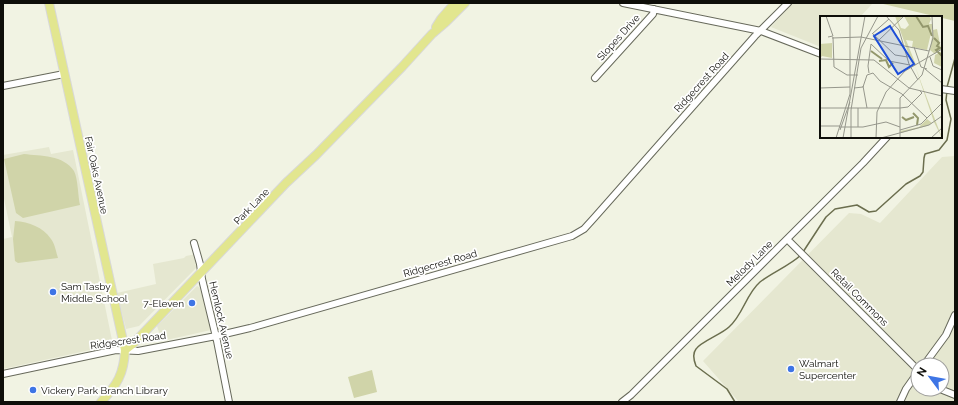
<svg xmlns="http://www.w3.org/2000/svg" width="958" height="405" font-family="Raleway,sans-serif">
<style>
.built{fill:#e5e7d0;fill-rule:evenodd}
.green{fill:#d0d4a9}
.lines{fill:none;stroke-linecap:round;stroke-linejoin:round}
.stream{stroke:#6b6e4e;stroke-width:1.5}
.minor-casing{stroke:#67695b;stroke-width:8}
.major-casing{stroke:#d8d8d8;stroke-width:10}
.minor{stroke:#fff;stroke-width:6}
.major{stroke:#e2e68f;stroke-width:8}
.poi-dot{fill:#3e75e5;stroke:#fff;stroke-width:1.5}
.labels{text-anchor:middle;stroke-width:3.5;stroke-linejoin:round;paint-order:stroke}
.street-label{font-size:10px;fill:#0e0e09;stroke:#fff}
.poi-label{font-size:10px;fill:#0e0e09;stroke:#fff;text-anchor:start}
.inset-river{fill:none;stroke:#93976c;stroke-width:2}
.inset-road{fill:none;stroke:#96978c;stroke-width:1}
.view{fill:#1d4ed8;fill-opacity:0.15;stroke:#1d4ed8;stroke-width:2}
.inset-edge{fill:none;stroke:#0e0e09;stroke-width:2}
</style>
<rect width="100%" height="100%" fill="#f1f3e3"/>
<path class="built" d="M793 3H873L860 17H821V47L771 27Z
M49 147 51 154 73 150 113 345 3 369V239L12 237 3 194V155Z
M955 156V402H739L703 361 849 213 861 214 880 223 942 157ZM918 365H942V389H918Z
M196 254 197 267 139 326 126 329 117 293 156 284 153 264 184 258 186 256Z
M197 286 200 288 211 330 162 341 157 326Z"/>
<path class="green" d="M879 3H955V21Z
M24 154C40 156 64 155 74 171 78 178 78 197 80 205L23 218 16 213 4 159Z
M15 221C29 222 43 227 51 239 55 244 56 252 58 258L18 263 15 261 13 239Z
M372 370 377 392 354 398 348 377Z"/>
<g class="lines">
<path class="stream" d="M947 87 955 58
M803 252 820 226 826 217 835 209 857 205 869 212 876 211 906 184 920 176 923 172 924 158 925 154 939 150 947 140 951 119 946 100 947 91
M735 402 727 389 696 366C694 361 692 354 696 349 700 342 722 334 729 327 743 315 746 294 760 282 773 272 789 266 801 255"/>
<defs>
<path id="minor" d="M623 3 761 31 821 54
M595 78 653 14 654 9
M3 86 64 74
M941 89 955 91
M787 239 918 370
M194 243 200 264 202 279 217 341 229 402
M924 365 946 335 955 315
M3 374 116 350 138 351 216 336 250 328 572 236 584 229 594 218 755 36 788 3
M940 389 955 395
M622 402 631 395 863 163 887 137
M900 402 906 389 918 372"/>
<path id="major" d="M49 3 125 350C124 374 117 385 101 402
M436 27 441 19 455 3
M125 350 134 343 286 183 316 155 402 67 432 34 446 22 465 3"/>
</defs>
<use href="#minor" class="minor-casing"/>
<use href="#major" class="major-casing"/>
<use href="#minor" class="minor"/>
<use href="#major" class="major"/>
</g>
<g class="poi-dot">
<circle cx="53" cy="292" r="4"/>
<circle cx="192" cy="303" r="4"/>
<circle cx="791" cy="369" r="4"/>
<circle cx="33" cy="390" r="4"/>
</g>
<g class="labels">
<g class="street-label">
<text transform="translate(618 37) rotate(-48)" y="4">Slopes Drive</text>
<text transform="translate(701 82) rotate(-48)" y="4">Ridgecrest Road</text>
<text transform="translate(97 175) rotate(78)" y="4">Fair Oaks Avenue</text>
<text transform="translate(251 206) rotate(-46)" y="4">Park Lane</text>
<text transform="translate(440 263) rotate(-16)" y="4">Ridgecrest Road</text>
<text transform="translate(749 263) rotate(-45)" y="4">Melody Lane</text>
<text transform="translate(860 297) rotate(45)" y="4">Retail Commons</text>
<text transform="translate(222 320) rotate(77)" y="4">Hemlock Avenue</text>
<text transform="translate(128 340) rotate(-8)" y="4">Ridgecrest Road</text>
</g>
<g class="poi-label">
<text x="61" y="290">Sam Tasby<tspan x="61" dy="12">Middle School</tspan></text>
<text x="184" y="307" text-anchor="end">7-Eleven</text>
<text x="799" y="367">Walmart<tspan x="799" dy="12">Supercenter</tspan></text>
<text x="41" y="394">Vickery Park Branch Library</text>
</g>
</g>
<g transform="translate(820 16)">
<rect width="122" height="122" fill="#f1f3e3"/>
<path d="M75 0H83L78 5 81 12 85 13 89 9 84 0H109L111 3 109 8H112V13L107 34 92 31 93 25 86 24 96 49 94 50 90 42ZM117 13 121 33 115 38 110 34 113 14ZM12 27V42L2 40 0 43V28ZM122 35V51L114 47 115 39ZM95 50 105 77 122 122 114 106 107 110 81 117 80 115 99 111 107 103 112 107 114 106Z" fill="#d0d4a9"/>
<path class="inset-river" d="M96 0 103 11 108 10 112 20M114 22 119 27 117 30 120 32 116 34 122 40M51 35 62 43M59 45 66 44 69 51 73 47M93 97 98 102 97 109M82 101 86 104 94 101"/>
<path class="inset-road" d="M6 0 13 20 8 21M66 0 79 14 89 48 98 64M52 18 69 3M53 18 75 39 88 41M13 21 14 51 27 59H38M12 22 41 21 109 35M59 24 84 0M51 28 69 45 90 49M94 31 101 51 107 53M110 41 113 50 122 54M0 43 54 44 89 72 122 80M105 53 122 67M49 57 48 50 51 28M43 70 47 92M0 72 30 71M34 72 43 71 47 59 53 57 60 65 82 78 107 102M0 92H80M80 92 88 91 102 77 100 75M0 110H20M19 111H43L66 106 80 111M38 111V92M20 114 30 86M80 114 101 108 122 87M16 122 30 78V0M23 122 45 0M31 122V94L41 32 58 0M56 122 57 96 66 76 85 55 122 33M61 122 109 109 122 100M80 122V82L102 59 113 22 112 0M111 122 122 112"/>
<path class="view" d="M70 10 94 48 78 58 54 20Z"/>
<rect width="122" height="122" class="inset-edge"/>
</g>
<rect width="958" height="405" fill="none" stroke="#0e0e09" stroke-width="8"/>
<g transform="translate(930 377) rotate(302)"><circle r="19" fill="#ffffff" stroke="#9f9f9d"/>
<path d="M0-3L7 15L0 10L-7 15Z" fill="#3e75e5"/>
<text y="-6" font-size="11" font-weight="bold" text-anchor="middle" fill="#0e0e09">N</text>
</g>
</svg>
